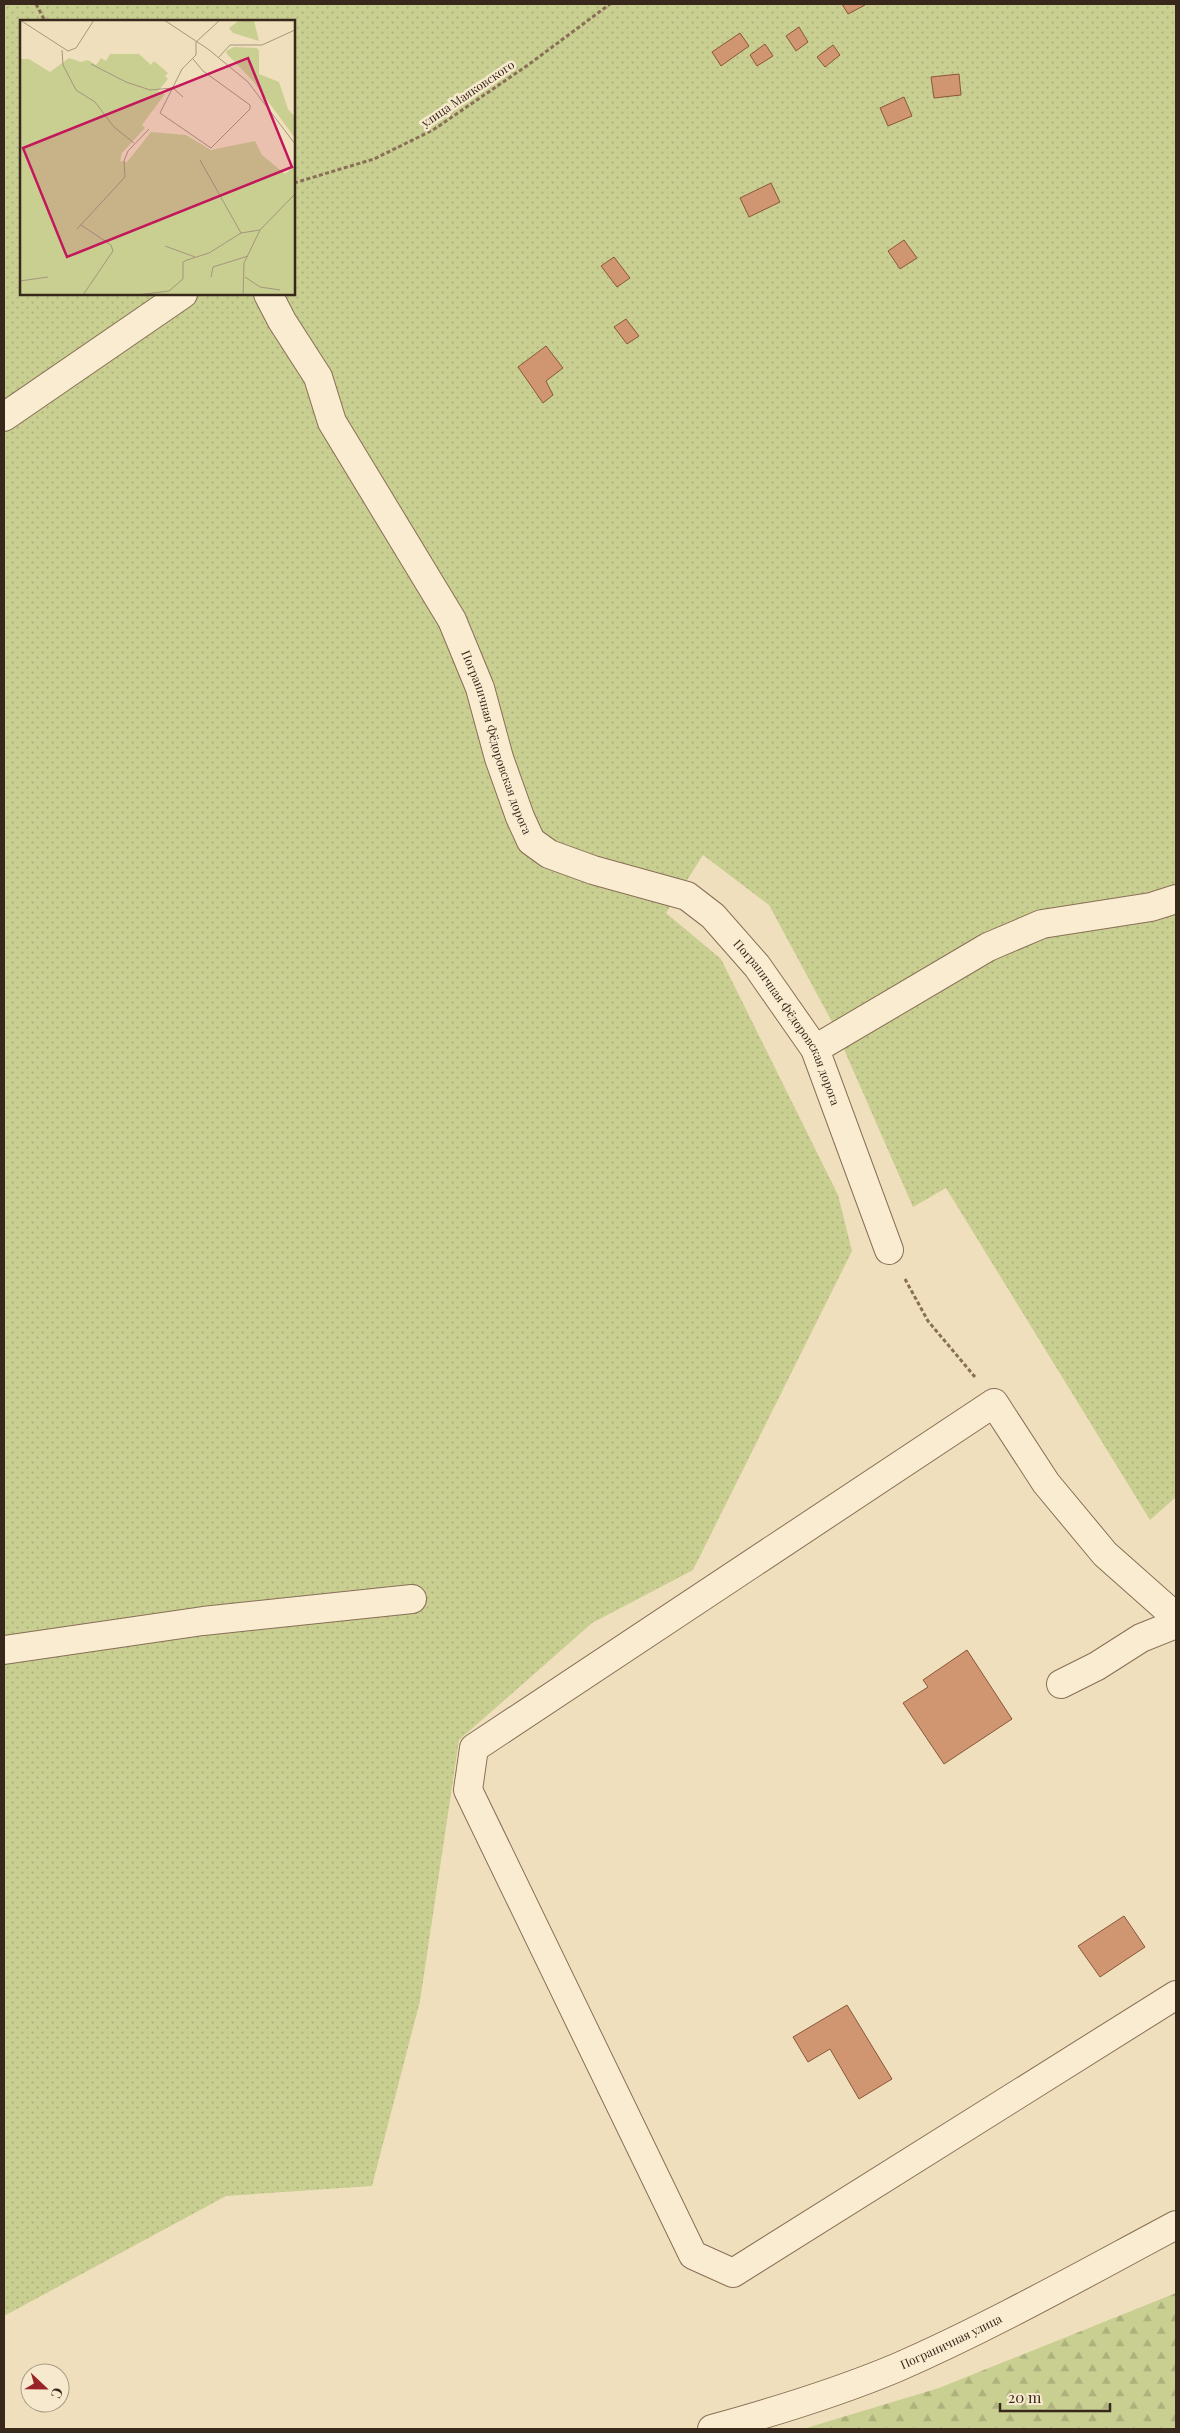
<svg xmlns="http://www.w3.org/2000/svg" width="1180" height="2433" font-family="'Playfair Display',serif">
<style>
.forest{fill:url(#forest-firs)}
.garden{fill:url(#garden-dots);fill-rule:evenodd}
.building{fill:#d09571;stroke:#89573a}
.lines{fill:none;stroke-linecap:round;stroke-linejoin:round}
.minor-casing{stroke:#886f56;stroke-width:30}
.path{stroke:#886f56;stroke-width:3;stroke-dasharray:4 2.5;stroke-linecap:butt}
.minor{stroke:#faecd1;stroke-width:28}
.labels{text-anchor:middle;stroke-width:5;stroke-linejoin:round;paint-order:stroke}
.street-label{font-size:12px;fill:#37281b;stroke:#f7e9cd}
.inset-road{fill:none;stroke:#a6967c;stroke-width:1}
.view{fill:#c2185b;fill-opacity:0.15;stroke:#c2185b;stroke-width:2.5}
.inset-edge{fill:none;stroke:#37281b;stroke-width:2.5}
</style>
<defs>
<pattern id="forest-firs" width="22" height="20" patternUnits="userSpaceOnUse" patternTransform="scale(1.25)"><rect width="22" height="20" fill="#c9ce91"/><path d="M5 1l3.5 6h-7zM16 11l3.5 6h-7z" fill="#adb17c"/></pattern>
<pattern id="garden-dots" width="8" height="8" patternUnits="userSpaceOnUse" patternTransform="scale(1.25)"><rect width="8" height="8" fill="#c9ce91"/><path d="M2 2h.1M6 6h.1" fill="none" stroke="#adb17c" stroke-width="1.8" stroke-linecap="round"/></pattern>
</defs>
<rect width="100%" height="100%" fill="#f0dfbd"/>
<path class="forest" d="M1176 2293V2429H803L939 2388Z"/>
<path class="garden" d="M4 4H1176V1497L1150 1520 946 1188 913 1207 832 1022 769 905 703 855 666 913 721 959 838 1195 852 1251 693 1570 592 1623 459 1740 420 2001 372 2186 226 2196 4 2316ZM21 21H294V294H21Z"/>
<path class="building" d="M842 4H865V5L848 14Z
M799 27 808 42 796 51 786 36Z
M740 33 749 46 721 66 712 52Z
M765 44 773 56 757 66 750 55Z
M833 45 840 55 825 67 817 57Z
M959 74 961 95 934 98 931 77Z
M904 97 912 116 888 126 880 108Z
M771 183 780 202 749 217 740 198Z
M904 240 917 258 900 269 888 251Z
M614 257 630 278 617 287 601 266Z
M626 319 639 336 627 344 614 327Z
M546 346 563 368 546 381 553 395 543 403 518 367Z
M967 1650 1012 1719 944 1764 903 1703 928 1687 923 1680Z
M1124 1916 1145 1947 1100 1977 1078 1946Z
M847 2005 892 2079 859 2099 830 2049 808 2062 793 2037Z"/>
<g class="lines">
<defs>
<g id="minor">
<path id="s1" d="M268 294 282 321 318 377 332 422 452 620 480 688 499 758 520 817 531 841 549 854 593 870 687 896 713 916 757 966 815 1049 889 1250"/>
<path d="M4 417 183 294"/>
<path d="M815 1049 988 947 1042 924 1151 907 1176 899"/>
<path d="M1176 1617 1105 1554 1046 1483 994 1403 474 1748 468 1790 693 2255 733 2273 1176 1995"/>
<path d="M4 1650 203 1621 412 1599"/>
<path d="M1061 1684 1097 1666 1141 1638 1176 1624"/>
<path id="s2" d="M712 2429C774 2412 836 2393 896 2368 992 2326 1084 2274 1176 2225"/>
</g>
</defs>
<use href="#minor" class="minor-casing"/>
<path class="path" d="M36 4 45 21
M294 183 374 159 433 130 528 65 610 4
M905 1279 928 1321 975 1377"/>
<use href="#minor" class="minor"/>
</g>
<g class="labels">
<g class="street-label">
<text transform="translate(468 94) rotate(-34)" y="4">улица Маяковского</text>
<text dy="4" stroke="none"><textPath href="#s1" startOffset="506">Пограничная Фёдоровская дорога</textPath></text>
<text dy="4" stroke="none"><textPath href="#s1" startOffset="941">Пограничная Фёдоровская дорога</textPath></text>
<text dy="4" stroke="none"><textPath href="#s2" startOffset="255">Пограничная улица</textPath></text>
</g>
</g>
<g transform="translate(20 20)">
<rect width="275" height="275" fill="#f0dfbd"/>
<path d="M220 0 234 1 239 21 213 13 209 8ZM214 27 237 28 239 31V54L259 62 268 89 275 97V118L233 61 207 34 206 31Z" fill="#c9ce91"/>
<path d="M90 34H119L131 45 134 41 148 53 145 56 148 59 138 71 145 74 122 105 125 108 102 133 100 141 107 142 131 112 166 115 191 130 235 121 242 135 265 154 275 146V275H0V39H9L30 52 49 38 61 42 68 40 76 45 81 38 86 41Z" fill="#c9ce91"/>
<path class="inset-road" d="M0 0 48 31 56 28 74 0M144 0 188 29 228 62 275 124M176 22 200 0M42 30 43 45 56 70 75 82 94 107 114 123M199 37 210 25H242L275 10M173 39 183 51 230 85V89L191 128 140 93 162 49 176 35V22M71 44 106 62 130 70 153 68 163 77M180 140 221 213M61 205 91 225 93 231 63 275M57 209 105 157 104 141 108 131 129 109M145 226 175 237M191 257 193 247 228 236M225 257 240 267 260 270M0 261 28 257M117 275 149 271 163 259V242L167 240 189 233 221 213 240 210M223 275 224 243 240 210 275 174"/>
<path class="view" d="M228 38 272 147 47 237 3 128Z"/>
<rect width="275" height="275" class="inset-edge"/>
</g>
<rect width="1180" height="2433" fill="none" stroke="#37281b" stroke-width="10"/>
<g transform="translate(45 2388) rotate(112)"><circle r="24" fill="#f7e9cd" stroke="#aa9c86"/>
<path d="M0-4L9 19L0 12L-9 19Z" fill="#9a2328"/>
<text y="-8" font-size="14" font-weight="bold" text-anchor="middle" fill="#37281b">С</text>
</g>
<path d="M1000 2403v8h110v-8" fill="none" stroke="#37281b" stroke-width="2.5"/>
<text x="1008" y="2403" font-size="15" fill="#37281b" stroke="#f7e9cd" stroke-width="4" paint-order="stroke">20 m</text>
</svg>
